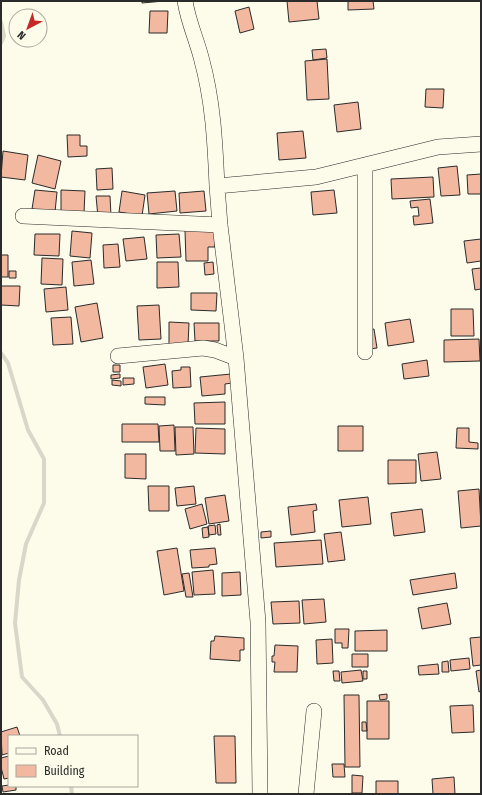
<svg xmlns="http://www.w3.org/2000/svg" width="482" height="795" font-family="'Fira Sans Condensed',sans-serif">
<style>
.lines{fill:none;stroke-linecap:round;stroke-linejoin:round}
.stream{stroke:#d8d7c9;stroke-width:4}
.building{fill:#f2b8a0;stroke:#2b2b2b}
.minor-casing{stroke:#2b2b2b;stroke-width:16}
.minor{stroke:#fdfbea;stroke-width:15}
</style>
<rect width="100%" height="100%" fill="#fdfbea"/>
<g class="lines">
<path class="stream" d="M1 22 4 36 1 43
M1 353 8 363 28 430 44 459V503L26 544 19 580 15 623 22 677 43 700 57 724 60 736
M71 786 72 794"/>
</g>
<path class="building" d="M142 1H164L142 3Z
M287 1H317L319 19 289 22Z
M348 1H373L374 9 348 10Z
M249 7 254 29 240 33 235 11Z
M150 11H168L167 33H149Z
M326 49 327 58 313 60 312 50Z
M327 59 329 99 307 100 305 61Z
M426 89H444L443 108 425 107Z
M358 102 361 129 337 132 334 105Z
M303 131 306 158 279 160 277 133Z
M67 135H80V146H87V156L68 157Z
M3 151 28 155 25 180 1 177Z
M38 155 61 161 55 189 32 183Z
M457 166 460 195 441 196 438 168Z
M112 168 113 189 97 190 96 169Z
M481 174V194H468L467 175Z
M433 177 434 197 392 199 391 179Z
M35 190 57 192 55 212 32 209Z
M61 190 85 191 84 213 61 212Z
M334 190 337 213 313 215 311 192Z
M122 191 145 195 142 216 119 212Z
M175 191 177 211 149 214 147 193Z
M204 191 206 211 180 213 179 193Z
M96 196H110L111 216 98 217Z
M430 199 433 223 414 225 413 216H419L418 207 411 208 410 201Z
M185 230H215V247H208V261H186Z
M72 231 92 233 90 258 70 256Z
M35 234H60L59 256 34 255Z
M179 234 181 257 157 258 156 235Z
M144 237 147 259 126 261 123 239Z
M481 239V261L467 263 464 241Z
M118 244 120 267 104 268 103 245Z
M1 255H8V277H1Z
M42 258 63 259 62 285 41 284Z
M91 260 94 284 74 286 72 262Z
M157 262H178L179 287 157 288Z
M213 262 214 274 205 275 204 263Z
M481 268V289L475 290 472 269Z
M9 271H16V278H9Z
M1 286H20L19 306 1 305Z
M66 287 68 310 46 312 44 289Z
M191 293H217L216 311 191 310Z
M97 303 103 338 81 342 75 307Z
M159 305 161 339 139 340 137 306Z
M451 309H473L474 336H451Z
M71 317 73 344 53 345 51 318Z
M410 319 414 342 388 346 385 323Z
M169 322 189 323 188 345 169 344Z
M194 323H219V341H195Z
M374 329 377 348 370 349 367 330Z
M479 339 480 361 444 362V340Z
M427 360 429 376 404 379 402 364Z
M165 364 168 385 146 388 143 367Z
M113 365H120V372H113Z
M181 367H190L191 387 173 388 172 371 181 370Z
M120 374V378L111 379V375Z
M231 374 232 383 225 384V394L202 396 200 377Z
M123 378H134V384L123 385Z
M112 380 121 381V386L112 385Z
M145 397H165V405L145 404Z
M225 402V424H195L194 403Z
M122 424H158L159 442H122Z
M174 425 175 451H160L159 426Z
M338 426H363V451H338Z
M175 427H193L194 454 176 455Z
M196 428 225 429V454L195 453Z
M457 428H469V442L478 443V449L456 448Z
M437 452 441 479 421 481 418 454Z
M125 454H146V479L125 478Z
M388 460H416V483L388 484Z
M148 486H169V511H149Z
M194 486 196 504 177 506 175 488Z
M479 489 481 526 461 528 458 491Z
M225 495 229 521 209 524 205 498Z
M368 497 371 524 342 527 339 500Z
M202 504 207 524 190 529 185 509Z
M316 504 317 510 313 511 315 532 291 535 288 507Z
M422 509 425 532 394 536 391 513Z
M220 524 221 535H218L217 525Z
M215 525 216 534 209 535 208 526Z
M208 527 209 537 203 538 202 528Z
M271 531V537L261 538V532Z
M341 532 345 560 328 562 324 534Z
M321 540 323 564 276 567 274 543Z
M177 548 184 591 164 595 157 551Z
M215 548 217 564 209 565V567L192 568 190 550Z
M213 570 215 594 194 595 192 572Z
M240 572 241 595 222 596V573Z
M189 573 193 597H186L182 574Z
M455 573 457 588 413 595 410 580Z
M324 599 326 622 304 624 302 600Z
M299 601 300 623 273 624 271 602Z
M447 603 451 624 422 629 418 608Z
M335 629H349L348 648H342V643H335Z
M387 630V651H355V631Z
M215 636 244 638V650H240V661L210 659 211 641H214Z
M481 637V665L473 666 470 638Z
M332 639 333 663 317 664 316 640Z
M275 645 298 646 297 672H274L275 662H272V656H274Z
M352 654H368V667H352Z
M469 658 470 669 451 671 450 660Z
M448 661 449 672H442V662Z
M438 664 439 674 419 675 418 666Z
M361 670 363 681 342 683 341 672Z
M481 670V691L479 692 476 671Z
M333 671H339L340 681H334Z
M363 671H367V679H363Z
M387 694V699L380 700 379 695Z
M344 695H359L360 767H345Z
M367 701H389V739H367Z
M473 705 474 732 452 733 450 706Z
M362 722H366L367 731H362Z
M17 727 20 736H9V753L2 755 1 732Z
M214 736H235L236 783H216Z
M9 756V778L4 779 1 767V758Z
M332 764H344L345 777H333Z
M352 775 363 776 362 793H352Z
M454 777 455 794H433L432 779Z
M376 781H398V794H376Z
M9 785V786H16V790L3 792 2 786Z"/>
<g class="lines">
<defs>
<path id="minor" d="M185 1C188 21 196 38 201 57 213 100 215 141 217 186
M23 216 220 225
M365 352V165
M118 356 203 348 215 350 236 358
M260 794 258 622 236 358 220 225 217 186 316 177 438 147 481 144
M306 794 314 711"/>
</defs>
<use href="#minor" class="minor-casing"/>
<use href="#minor" class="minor"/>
</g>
<rect width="482" height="795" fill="none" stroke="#2b2b2b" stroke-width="4"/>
<rect x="8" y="735" width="130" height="52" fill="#fdfbea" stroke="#a9a89e"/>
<rect x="16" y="748" width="20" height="6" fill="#fdfbea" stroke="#a9a89e"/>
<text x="44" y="755" font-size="12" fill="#2b2b2b">Road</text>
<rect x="16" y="765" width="20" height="12" fill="#f2b8a0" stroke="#a9a89e"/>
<text x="44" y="775" font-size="12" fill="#2b2b2b">Building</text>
<g transform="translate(28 28) rotate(221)"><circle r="19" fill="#fdfbea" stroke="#a9a89e"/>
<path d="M0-3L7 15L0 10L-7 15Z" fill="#c62828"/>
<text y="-6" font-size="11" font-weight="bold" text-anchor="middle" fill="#2b2b2b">N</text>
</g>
</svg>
